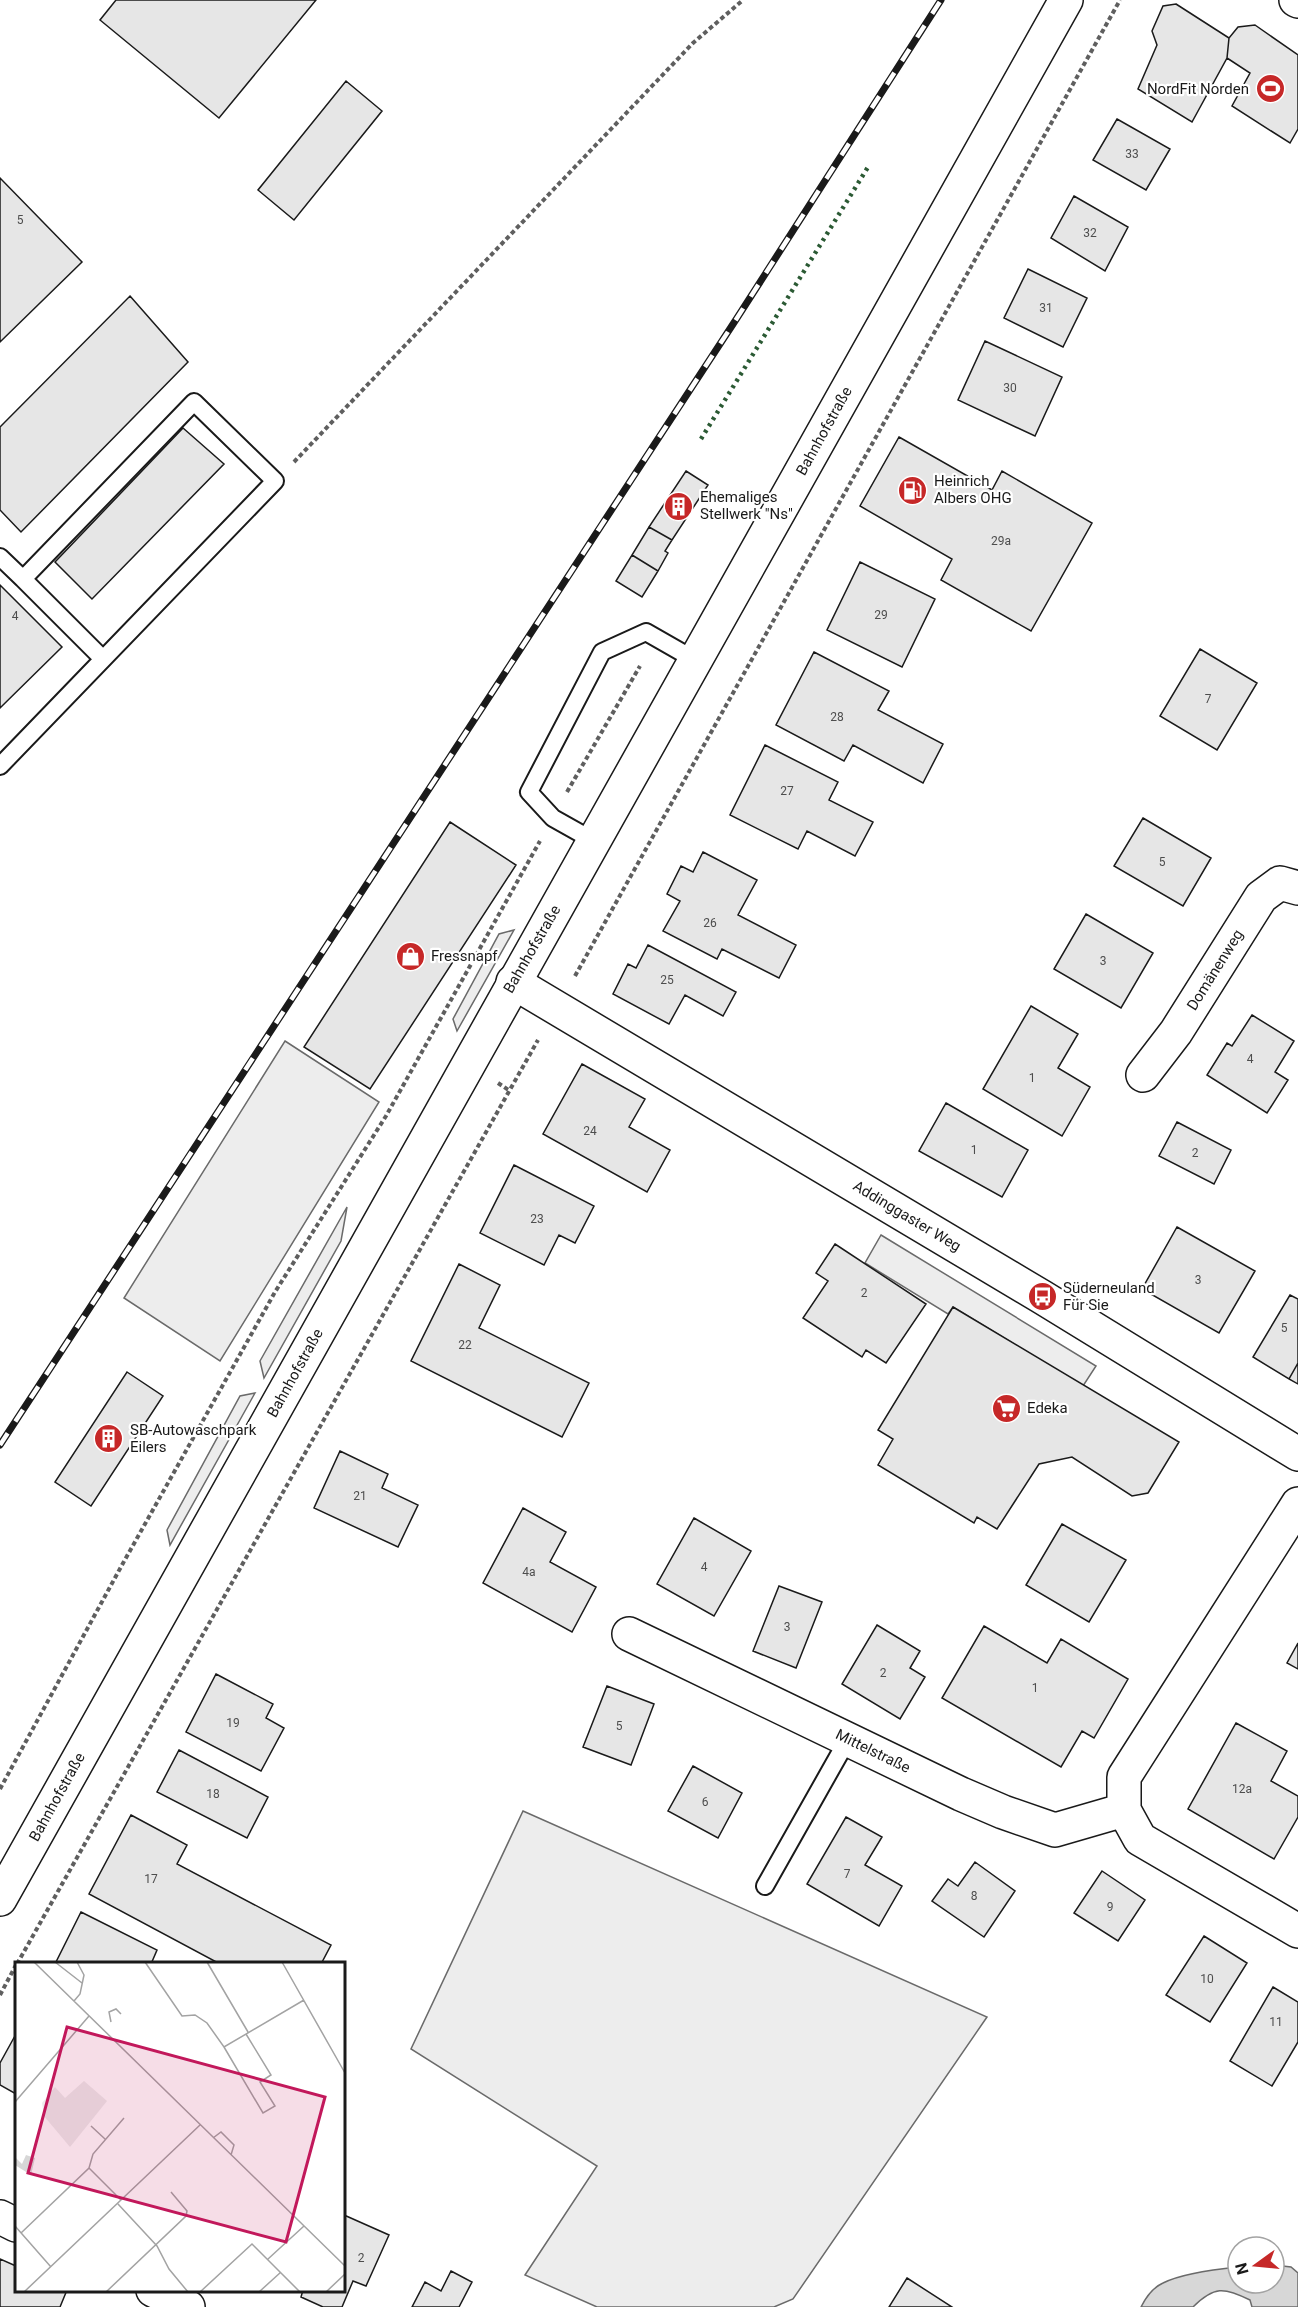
<svg xmlns="http://www.w3.org/2000/svg" width="1298" height="2307" font-family="Roboto,sans-serif">
<style>
.built{fill:#ededed;stroke:#6a6a6a;stroke-width:1.5}
.water{fill:#d7d7d7;stroke:#6a6a6a;stroke-width:1.5}
.building{fill:#e6e6e6;stroke:#1a1a1a;stroke-width:1.5}
.lines{fill:none;stroke-linecap:round;stroke-linejoin:round}
.lane-casing{stroke:#1a1a1a;stroke-width:20}
.street-casing{stroke:#1a1a1a;stroke-width:36}
.secondary-casing{stroke:#1a1a1a;stroke-width:36}
.path{stroke:#5f5f5f;stroke-width:4;stroke-dasharray:4.5 3;stroke-linecap:butt}
.lane{stroke:#fff;stroke-width:16}
.street{stroke:#fff;stroke-width:33}
.secondary{stroke:#fff;stroke-width:33}
.rail-casing{stroke:#1a1a1a;stroke-width:7}
.rail{stroke:#fff;stroke-width:4.5;stroke-dasharray:14;stroke-linecap:butt}
.hedge{stroke:#2b5a34;stroke-width:4.5;stroke-dasharray:3 4.5;stroke-linecap:butt}
.labels{text-anchor:middle;stroke-width:4.5;stroke-linejoin:round;paint-order:stroke}
.number-label{font-size:12px;fill:#4d4d4d}
.poi-label{font-size:15px;fill:#1a1a1a;stroke:#fff;text-anchor:start}
.street-label{font-size:15px;fill:#1a1a1a;stroke:#fff}
.inset-road{fill:none;stroke:#a3a3a3;stroke-width:1.5}
.view{fill:#c2185b;fill-opacity:0.15;stroke:#c2185b;stroke-width:3}
.inset-edge{fill:none;stroke:#1a1a1a;stroke-width:3}
</style>
<rect width="100%" height="100%" fill="#fff"/>
<path class="built" d="M514 930 457 1031 453 1019 499 934Z
M285 1041 379 1102 220 1361 124 1298Z
M347 1207 341 1241 264 1378 260 1361Z
M881 1235 1096 1366 1083 1386 953 1307 948 1314 865 1263Z
M255 1393 170 1545 167 1530 240 1396Z
M523 1811 987 2017 793 2299 774 2307H597L525 2275 597 2166 411 2049Z"/>
<path class="water" d="M1274 2265 1291 2267 1298 2273V2307H1252L1250 2300C1224 2287 1214 2286 1193 2307H1141C1146 2297 1152 2288 1163 2283 1181 2274 1218 2269 1238 2267V2283H1274Z"/>
<path class="building" d="M116 0H316L219 118 100 20Z
M1176 4 1229 38 1227 58 1192 122 1138 89 1157 45 1152 31 1163 6Z
M1255 25 1298 55V129L1290 143 1232 106 1250 73 1227 58 1229 38 1238 27Z
M346 81 382 111 294 220 258 190Z
M1117 119 1170 149 1146 190 1093 160Z
M0 178 82 262 0 342Z
M1074 196 1128 227 1105 271 1051 238Z
M1028 269 1087 298 1063 347 1004 318Z
M130 296 188 362 21 532 0 510V427Z
M985 341 1062 377 1035 436 958 400Z
M183 428 224 464 92 599 55 562Z
M899 437 992 490 1002 471 1092 523 1031 631 941 580 952 559 860 506Z
M686 471 708 485 672 540 649 527Z
M649 527 672 540 665 551 668 553 658 571 632 555Z
M632 555 658 571 642 597 616 581Z
M860 562 935 599 902 667 827 630Z
M0 585 62 647 0 708Z
M1200 649 1257 683 1217 750 1160 716Z
M814 652 889 691 878 710 943 744 923 783 853 745 844 761 776 725Z
M765 745 838 782 829 800 873 822 855 856 807 831 798 849 730 815Z
M1143 818 1211 858 1183 906 1114 866Z
M450 822 516 865 370 1089 304 1047Z
M703 852 757 880 738 915 796 945 779 978 722 949 717 959 663 931 680 901 667 894 681 866 693 872Z
M1086 914 1153 953 1121 1008 1054 969Z
M648 945 736 992 723 1016 685 995 669 1024 613 994 628 964 636 968Z
M1031 1006 1078 1034 1058 1068 1090 1087 1062 1136 983 1089Z
M1252 1015 1294 1041 1275 1072 1288 1080 1267 1113 1207 1075 1227 1043 1232 1046Z
M582 1064 645 1099 629 1127 670 1150 647 1192 543 1134Z
M946 1103 1028 1150 1002 1197 919 1151Z
M1177 1122 1231 1150 1214 1184 1159 1156Z
M514 1165 594 1206 575 1243 559 1235 544 1265 480 1233Z
M1177 1227 1255 1271 1219 1333 1142 1289Z
M835 1244 926 1304 886 1363 866 1350 862 1357 803 1318 828 1281 816 1273Z
M459 1264 500 1285 479 1328 589 1383 562 1437 411 1361Z
M1290 1295 1298 1299V1363L1289 1379 1253 1357Z
M953 1307 1179 1442 1148 1493 1132 1496 1072 1457 1039 1464 997 1529 977 1517 974 1523 878 1465 893 1439 878 1430Z
M1298 1363V1384L1289 1379Z
M127 1372 163 1396 91 1506 55 1482Z
M340 1451 388 1474 382 1488 418 1505 398 1547 314 1508Z
M523 1508 566 1532 550 1562 596 1587 572 1632 483 1583Z
M694 1518 751 1551 714 1616 657 1584Z
M1062 1524 1126 1560 1089 1622 1026 1585Z
M779 1586 822 1602 796 1668 753 1651Z
M877 1625 920 1651 910 1668 925 1677 900 1719 842 1684Z
M984 1626 1047 1663 1061 1639 1128 1679 1094 1738 1082 1731 1061 1767 942 1698Z
M1298 1643V1669L1287 1663Z
M216 1674 273 1704 266 1718 284 1728 261 1771 186 1732Z
M607 1686 654 1704 631 1765 583 1747Z
M1236 1723 1287 1751 1271 1781 1298 1796V1817L1274 1859 1188 1809Z
M179 1750 268 1797 247 1838 157 1792Z
M693 1766 742 1793 718 1838 668 1811Z
M131 1815 187 1845 177 1864 331 1945 321 1964H220L89 1894Z
M846 1817 882 1837 865 1865 902 1886 879 1926 807 1884Z
M975 1862 1015 1891 984 1937 932 1901 948 1879 958 1886Z
M1102 1871 1145 1900 1118 1941 1074 1913Z
M81 1912 157 1950 151 1964H55Z
M1204 1936 1247 1963 1210 2022 1166 1995Z
M1273 1987 1298 2002V2042L1272 2086 1230 2061Z
M16 2034V2094L0 2085V2063Z
M344 2215 389 2235 366 2286 353 2281 342 2307H323L301 2297 303 2290H344Z
M0 2259 16 2266V2290H67L60 2307H0Z
M451 2271 472 2282 459 2307H412L425 2282 441 2291Z
M907 2278 952 2307H889Z"/>
<g class="lines">
<defs>
<path id="lane" d="M0 557 23 579 194 402 275 481 0 766
M23 579 103 659
M594 841 553 818 529 792 602 652 646 632 695 660
M765 1886 848 1739"/>
<path id="street" d="M1296 0 1298 1
M513 982 1042 1297 1298 1454
M1143 1075 1176 1032 1261 897 1280 883 1298 888
M629 1634 961 1794 1003 1812 1055 1830 1124 1810 1140 1839 1298 1931
M1124 1810V1777L1298 1504
M0 2217 16 2225
M153 2290 188 2307"/>
<path id="secondary" d="M0 1899 1066 0"/>
</defs>
<use href="#lane" class="lane-casing"/>
<use href="#street" class="street-casing"/>
<use href="#secondary" class="secondary-casing"/>
<path class="path" d="M294 462 693 43 743 0
M567 792 640 666
M575 976 1120 0
M498 1083 510 1091
M0 1789 122 1565 275 1292 386 1116 540 841
M17 1964 538 1040
M0 1995 16 1965"/>
<use href="#lane" class="lane"/>
<use href="#street" class="street"/>
<use href="#secondary" class="secondary"/>
<defs>
<path id="rail" d="M0 1445 737 318 941 0"/>
</defs>
<use href="#rail" class="rail-casing"/>
<use href="#rail" class="rail"/>
<path class="hedge" d="M701 439 868 167"/>
</g>
<defs>
<symbol id="stadium-disc" viewBox="-11 -11 22 22"><circle r="9.5" fill="#c62828" stroke="#fff"/><path d="M0-5a6.5 5 0 1 0 0 10a6.5 5 0 1 0 0-10ZM-3.5-1.8h7v3.6h-7Z" fill="#fff"/></symbol>
<symbol id="fuel-disc" viewBox="-11 -11 22 22"><circle r="9.5" fill="#c62828" stroke="#fff"/><path d="M-5.5-6h7V0h2V4h1.3V-2.5L3-4.5l.8-.8L6-3V5H2.5V1h-1V6h-7ZM-4.2-4.7v3.2H.2V-4.7Z" fill="#fff"/></symbol>
<symbol id="building-disc" viewBox="-11 -11 22 22"><circle r="9.5" fill="#c62828" stroke="#fff"/><path d="M-4-6H4V6H1V3H-1V6H-4ZM-2.5-4.3h1.7v1.8h-1.7ZM.8-4.3h1.7v1.8H.8ZM-2.5-1h1.7V.8h-1.7ZM.8-1h1.7V.8H.8Z" fill="#fff"/></symbol>
<symbol id="shop-disc" viewBox="-11 -11 22 22"><circle r="9.5" fill="#c62828" stroke="#fff"/><path d="M-5-2.5h2.3a2.7 3.5 0 0 1 5.4 0H5L5.5 6h-11ZM-1.5-2.5h3a1.5 2.3 0 0 0-3 0Z" fill="#fff"/></symbol>
<symbol id="bus-disc" viewBox="-11 -11 22 22"><circle r="9.5" fill="#c62828" stroke="#fff"/><path d="M-5-6H5V4H4V6H2V4H-2V6H-4V4H-5ZM-3.5-4V0h7V-4ZM-3.5 1.2v1.5H-2V1.2ZM2 1.2v1.5H3.5V1.2Z" fill="#fff"/></symbol>
<symbol id="supermarket-disc" viewBox="-11 -11 22 22"><circle r="9.5" fill="#c62828" stroke="#fff"/><path d="M-6-5.5h2.5l.6 2H6L4.5 2H-2.5L-4.4-4H-6ZM-1.5 3.2a1.3 1.3 0 1 0 .1 0ZM3 3.2a1.3 1.3 0 1 0 .1 0Z" fill="#fff"/></symbol>
</defs>
<g fill-rule="evenodd">
<use href="#stadium-disc" x="1254" y="72" width="33" height="33"/>
<use href="#fuel-disc" x="896" y="474" width="33" height="33"/>
<use href="#building-disc" x="662" y="490" width="33" height="33"/>
<use href="#shop-disc" x="394" y="940" width="33" height="33"/>
<use href="#bus-disc" x="1026" y="1280" width="33" height="33"/>
<use href="#supermarket-disc" x="990" y="1392" width="33" height="33"/>
<use href="#building-disc" x="92" y="1422" width="33" height="33"/>
</g>
<g class="labels">
<g class="number-label">
<text x="1132" y="158">33</text>
<text x="20" y="224">5</text>
<text x="1090" y="237">32</text>
<text x="1046" y="312">31</text>
<text x="1010" y="392">30</text>
<text x="1001" y="545">29a</text>
<text x="881" y="619">29</text>
<text x="15" y="620">4</text>
<text x="1208" y="703">7</text>
<text x="837" y="721">28</text>
<text x="787" y="795">27</text>
<text x="1162" y="866">5</text>
<text x="710" y="927">26</text>
<text x="1103" y="965">3</text>
<text x="667" y="984">25</text>
<text x="1250" y="1063">4</text>
<text x="1032" y="1082">1</text>
<text x="590" y="1135">24</text>
<text x="974" y="1154">1</text>
<text x="1195" y="1157">2</text>
<text x="537" y="1223">23</text>
<text x="1198" y="1284">3</text>
<text x="864" y="1297">2</text>
<text x="1284" y="1332">5</text>
<text x="465" y="1349">22</text>
<text x="360" y="1500">21</text>
<text x="704" y="1571">4</text>
<text x="529" y="1576">4a</text>
<text x="787" y="1631">3</text>
<text x="883" y="1677">2</text>
<text x="1035" y="1692">1</text>
<text x="233" y="1727">19</text>
<text x="619" y="1730">5</text>
<text x="1242" y="1793">12a</text>
<text x="213" y="1798">18</text>
<text x="705" y="1806">6</text>
<text x="847" y="1878">7</text>
<text x="151" y="1883">17</text>
<text x="974" y="1900">8</text>
<text x="1110" y="1911">9</text>
<text x="1207" y="1983">10</text>
<text x="1276" y="2026">11</text>
<text x="361" y="2262">2</text>
</g>
<g class="poi-label">
<text x="1249" y="94" text-anchor="end">NordFit Norden</text>
<text x="934" y="486">Heinrich<tspan x="934" dy="17">Albers OHG</tspan></text>
<text x="700" y="502">Ehemaliges<tspan x="700" dy="17">Stellwerk "Ns"</tspan></text>
<text x="431" y="961">Fressnapf</text>
<text x="1063" y="1293">Süderneuland<tspan x="1063" dy="17">Für Sie</tspan></text>
<text x="1027" y="1413">Edeka</text>
<text x="130" y="1435">SB-Autowaschpark<tspan x="130" dy="17">Eilers</tspan></text>
</g>
<g class="street-label">
<text transform="translate(824 431) rotate(-61)" y="5">Bahnhofstraße</text>
<text transform="translate(532 949) rotate(-60)" y="5">Bahnhofstraße</text>
<text transform="translate(1215 970) rotate(-58)" y="5">Domänenweg</text>
<text transform="translate(907 1216) rotate(31)" y="5">Addinggaster Weg</text>
<text transform="translate(295 1373) rotate(-61)" y="5">Bahnhofstraße</text>
<text transform="translate(873 1751) rotate(26)" y="5">Mittelstraße</text>
<text transform="translate(57 1797) rotate(-61)" y="5">Bahnhofstraße</text>
</g>
</g>
<g transform="translate(15 1962)">
<rect width="330" height="330" fill="#fff"/>
<path d="M69 119 92 139 55 185 29 154 27 141 40 125 50 136Z" fill="#ededed"/>
<path d="M11 193 20 196 16 213 0 203V195L7 202Z" fill="#d7d7d7"/>
<path class="inset-road" d="M19 0 330 304M40 0 67 21M130 0 167 54 180 53 192 61 209 85 289 38M192 0 233 70M267 0 330 111M59 39 65 32 69 13 62 0M96 60 94 50 101 47 106 52M209 85 248 151 260 144 245 120 256 113 231 72M0 140 74 54M76 164 90 177M198 176 206 170 219 183 216 193M74 206 106 238M103 242 142 284 154 307 173 330M0 264 36 305M6 271 74 206 78 192 109 156M253 297 289 264M9 330 185 163M91 330 171 254 172 249 156 230M185 330 237 282 285 330M244 330 266 310M311 330 330 312"/>
<path class="view" d="M52 65 310 135 271 280 13 211Z"/>
<rect width="330" height="330" class="inset-edge"/>
</g>
<g transform="translate(1256 2265) rotate(255)"><circle r="28" fill="#ffffff" stroke="#a3a3a3" stroke-width="1.5"/>
<path d="M0-4.5L10 22L0 15L-10 22Z" fill="#c62828"/>
<text y="-9" font-size="16" font-weight="bold" text-anchor="middle" fill="#1a1a1a">N</text>
</g>
</svg>
